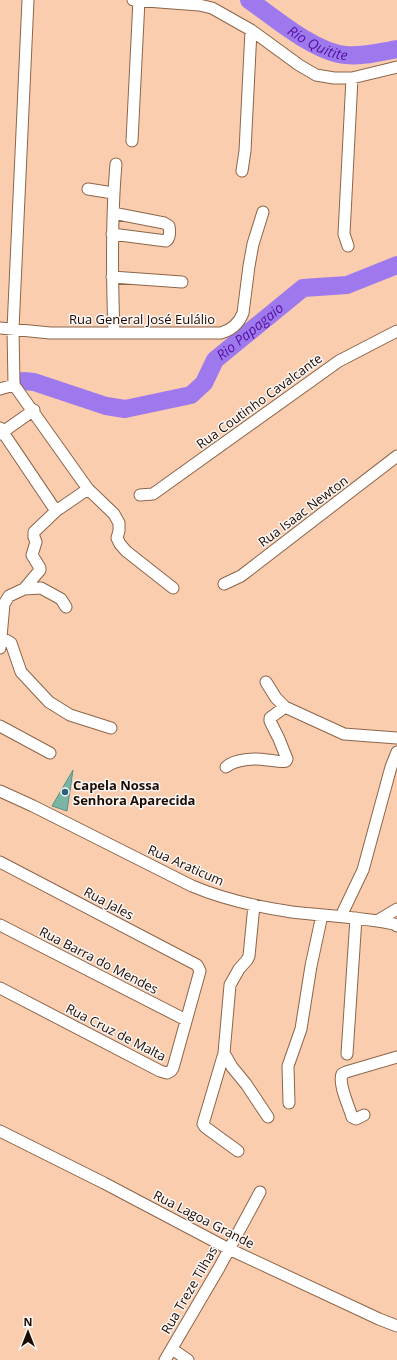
<svg xmlns="http://www.w3.org/2000/svg" width="397" height="1360" font-family="'Open Sans',sans-serif">
<style>
.lines{fill:none;stroke-linecap:round;stroke-linejoin:round}
.river{stroke:#9e79ee;stroke-width:18}
.building{fill:#7bb5a6;stroke:#589283}
.minor-casing{stroke:#8c6549;stroke-width:13}
.minor{stroke:#fff;stroke-width:11}
.poi-dot{fill:#2e617e;stroke:#fcf7f4;stroke-width:1.5}
.labels{text-anchor:middle;stroke-width:3;stroke-linejoin:round;paint-order:stroke}
.street-label{font-size:13px;fill:#1a0b03;stroke:#fcf7f4}
.poi-label{font-size:13px;font-weight:bold;fill:#1a0b03;stroke:#fcf7f4;text-anchor:start}
.water-label{font-size:14px;font-style:italic;fill:#530f9f;stroke:#fcf7f4}
</style>
<rect width="100%" height="100%" fill="#facdaf"/>
<g class="lines">
<g class="river">
<path id="s1" d="M249 0C275 18 314 52 345 55 362 57 380 52 397 49"/>
<path id="s2" d="M23 381 34 382 106 406 125 409 191 395 204 383 215 360 303 288 347 285 397 265"/>
</g>
</g>
<path class="building" d="M73 770 67 811 52 806Z"/>
<g class="lines">
<defs>
<path id="minor" d="M28 0 13 329 14 385 88 489 114 514 119 523V531L117 538 120 544 126 551 173 588
M133 0 199 5 212 8 251 30 299 65 316 75 334 78H352L397 67
M132 141 139 0
M242 171 245 151 251 30
M88 189 113 193
M112 234 166 241C170 239 170 231 169 226L164 223 113 213
M348 246 344 234 352 78
M112 277 182 282
M0 328 50 333H221C232 330 239 323 243 313L249 266 253 244 263 212
M114 333C112 277 111 220 116 164
M0 389 14 385
M0 428 56 511
M0 434 34 410
M140 495 153 494 339 361 397 331
M224 584 241 576 397 456
M24 589 40 570V568L32 555 36 542 34 537V532L56 511 88 489
M1 637 11 643 21 672 49 702 70 715 111 728
M0 648 4 604 9 596 24 589 41 588 61 599 66 607
M266 682 276 698 285 707 344 734 397 738
M0 726 50 753
M226 767C235 759 255 758 267 760 274 760 280 763 286 761L287 759 279 739 270 721V718L285 707
M0 791 33 806 192 886C223 899 258 907 292 912 326 916 360 917 394 924L397 926
M0 862 197 965 200 971 173 1068 171 1071 167 1073 160 1071 0 988
M341 916 363 870 391 767 397 752
M377 921 397 909
M0 925 186 1020
M224 1053 232 1067 246 1084 268 1117
M347 1054 356 918
M289 1103 288 1066 301 1029 311 966 322 915
M364 1115 356 1119 352 1117C349 1106 338 1084 342 1074L346 1072 397 1057
M0 1131 104 1183 229 1249 379 1319 397 1326
M238 1151 205 1127 203 1124 224 1053 230 985 239 969 247 960 249 956 254 905
M172 1349 188 1360
M165 1360 219 1268 260 1192"/>
</defs>
<use href="#minor" class="minor-casing"/>
<use href="#minor" class="minor"/>
</g>
<circle class="poi-dot" cx="65" cy="792" r="4"/>
<g class="labels">
<g class="street-label">
<text x="142" y="324">Rua General José Eulálio</text>
<text transform="translate(259 401) rotate(-36)" y="5">Rua Coutinho Cavalcante</text>
<text transform="translate(303 511) rotate(-37)" y="5">Rua Isaac Newton</text>
<text transform="translate(186 865) rotate(24)" y="5">Rua Araticum</text>
<text transform="translate(109 903) rotate(28)" y="5">Rua Jales</text>
<text transform="translate(99 960) rotate(27)" y="5">Rua Barra do Mendes</text>
<text transform="translate(116 1032) rotate(27)" y="5">Rua Cruz de Malta</text>
<text transform="translate(204 1219) rotate(27)" y="5">Rua Lagoa Grande</text>
<text transform="translate(189 1290) rotate(-60)" y="5">Rua Treze Tilhas</text>
</g>
<g class="poi-label">
<text x="73" y="790">Capela Nossa<tspan x="73" dy="15">Senhora Aparecida</tspan></text>
</g>
<g class="water-label">
<text dy="5" stroke="none"><textPath href="#s1" startOffset="82">Rio Quitite</textPath></text>
<text dy="5" stroke="none"><textPath href="#s2" startOffset="262">Rio Papagaio</textPath></text>
</g>
</g>
<g transform="translate(28 1332)" stroke="#fcf7f4" stroke-width="3" paint-order="stroke">
<path d="M0-3L7 15L0 10L-7 15Z" fill="#1a0b03"/>
<text y="-6" font-size="11" font-weight="bold" text-anchor="middle" fill="#1a0b03">N</text>
</g>
</svg>
